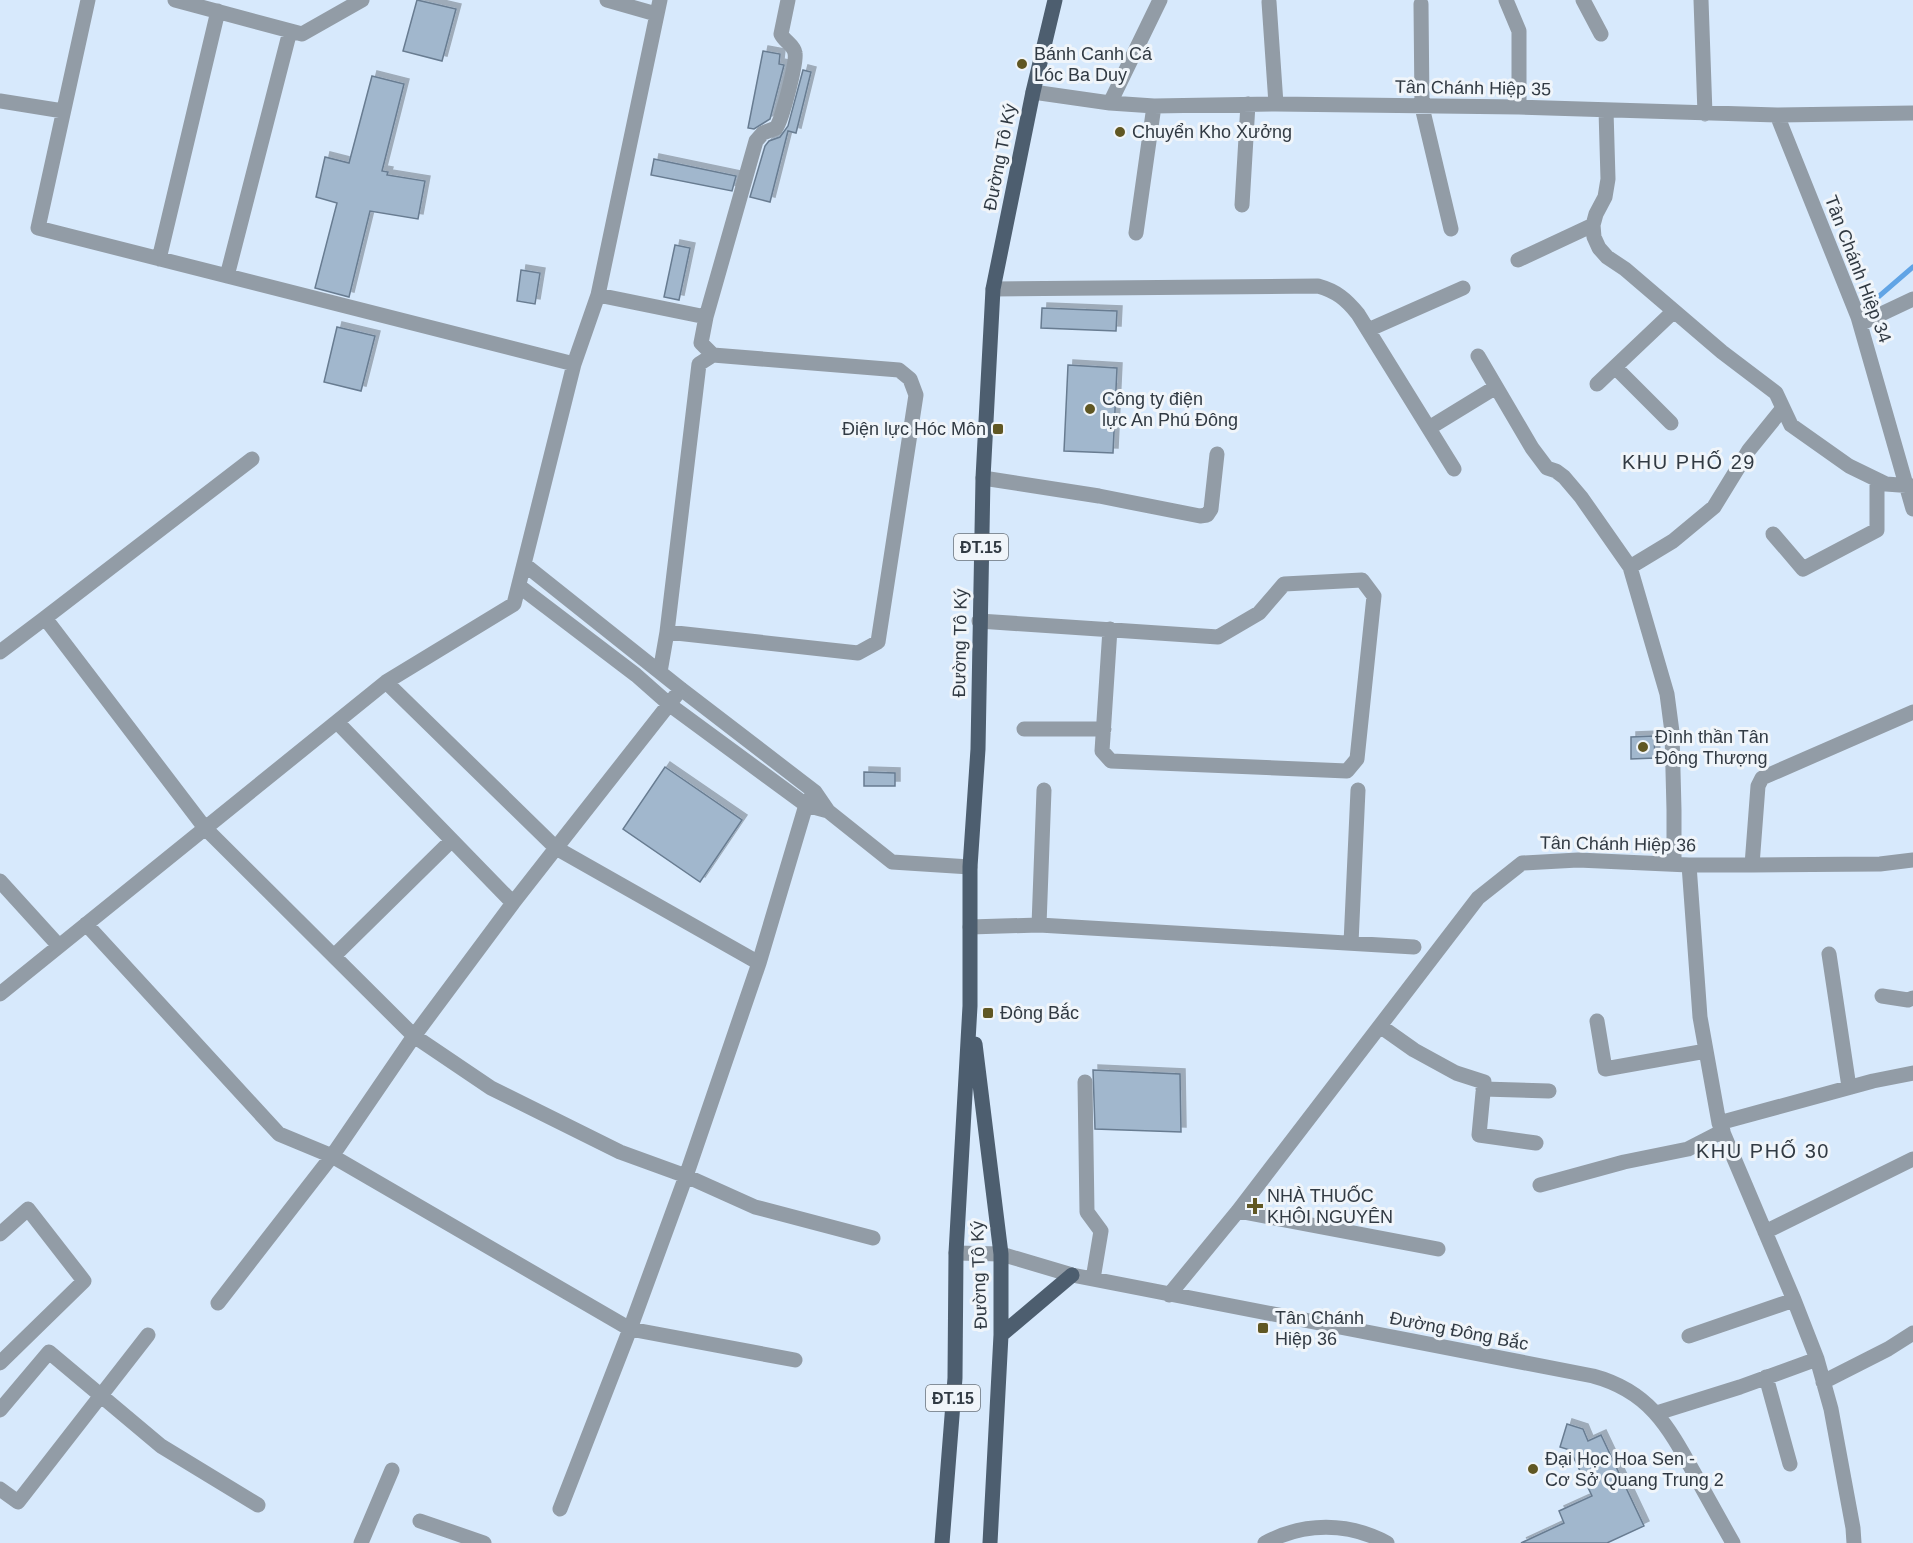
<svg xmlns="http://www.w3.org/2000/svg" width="1913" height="1543" font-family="Arial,sans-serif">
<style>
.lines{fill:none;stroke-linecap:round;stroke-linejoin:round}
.stream{stroke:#61a4e5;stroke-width:5}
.building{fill:#a1b7cd;stroke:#687c91;stroke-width:1.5;filter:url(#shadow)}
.minor{stroke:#929ca6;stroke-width:15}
.major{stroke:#4d5e6f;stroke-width:15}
.poi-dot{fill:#605723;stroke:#f0f5fa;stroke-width:2}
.labels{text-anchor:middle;stroke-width:6;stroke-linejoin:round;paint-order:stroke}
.shield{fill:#f0f5fa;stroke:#6a727a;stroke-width:1.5}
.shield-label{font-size:16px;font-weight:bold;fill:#313a43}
.poi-label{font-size:18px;fill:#313a43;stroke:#f0f5fa;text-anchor:start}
.street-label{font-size:18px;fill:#313a43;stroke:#f0f5fa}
.neighbourhood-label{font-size:20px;letter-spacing:1.5px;fill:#313a43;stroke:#f0f5fa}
</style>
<defs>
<filter id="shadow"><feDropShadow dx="5" dy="-5" stdDeviation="0" flood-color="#0004"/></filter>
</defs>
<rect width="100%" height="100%" fill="#d7e9fc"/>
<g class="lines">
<path class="stream" d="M1862 311 1913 267"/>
</g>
<path class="building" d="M417 0 456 9 442 61 403 51Z
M763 51 780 54 779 64 784 65 770 119 754 129 748 128Z
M803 70 811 72 796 133 788 131 770 202 750 197 765 146 769 141 780 137 788 126Z
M372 76 404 84 382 171 388 172 387 175 425 181 418 219 370 211 349 297 315 288 337 203 316 197 325 157 349 163Z
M654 159 736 176 732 191 651 175Z
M675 245 690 248 679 300 664 297Z
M521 270 540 273 535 304 517 301Z
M1042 308 1117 311 1116 331 1041 328Z
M337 327 375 336 361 391 324 382Z
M1068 365 1117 368 1113 453 1064 451Z
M1654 736 1655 758 1631 759V737Z
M665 767 742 820 700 882 623 829Z
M864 772 895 773V786H864Z
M1093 1070 1180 1074 1181 1132 1095 1129Z
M1567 1424 1583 1429 1588 1441 1601 1435 1644 1526 1607 1543H1521L1564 1523 1559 1511 1592 1496 1570 1450 1560 1447Z"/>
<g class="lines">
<path class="minor" d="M88 0 38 228 574 364
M175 0 302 34 362 0
M607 0 656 14
M1506 0 1519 31V107
M1583 0 1601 34
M1701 0 1705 114
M1269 2 1276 104
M1421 4 1422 107 1451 229
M1033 92 1110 103 1154 106 1276 104 1519 107 1777 115 1913 113
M0 101 63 111
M1110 103 1160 0
M1606 110 1608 179 1605 197 1596 214 1593 225 1594 237 1599 248 1607 257 1625 269 1722 352 1776 393 1791 425 1849 466 1886 484 1913 486
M1777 115 1858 317 1913 509
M1242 205 1248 104
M1136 233 1154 106
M159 259 218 11
M1518 260 1593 225
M227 276 290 31
M993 289 1318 286C1336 291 1346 299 1358 314L1454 469
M598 295 706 317 701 343 713 355 899 370 910 379 916 395 878 642 858 653 667 632 660 672
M706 317 756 141 763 133 776 128C782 120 797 62 795 53 794 45 784 41 781 34L788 0
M1860 324 1913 299
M1368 330 1463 288
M1478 356 1532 448 1547 468 1556 471 1564 477 1581 497 1630 567 1667 694 1672 732 1674 810V864
M1615 367 1671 423
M1597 384 1674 311
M1429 428 1496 387
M252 459 45 618 205 828 414 1036 491 1088 620 1152 686 1176 755 1207 873 1238
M983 478 1099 496 1200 516 1207 515 1211 509 1217 454
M1773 534 1803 569 1877 530V480
M524 564 681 689 815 792 828 811 892 862 970 867
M1630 567 1673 541 1714 507 1749 450 1783 408
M519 586 636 675 670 705 806 805 828 811
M979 621 1218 637 1259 613 1284 584 1362 580 1374 596 1357 759 1347 771 1111 761 1102 751 1110 629
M667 632 699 364 713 355
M0 652 45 618
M386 682 556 848 513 903
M1024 729H1104
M1689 865 1700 1017 1719 1123 1794 1300 1817 1359 1831 1409 1853 1528 1854 1543
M1752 865 1758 786 1762 778 1913 712
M0 881 59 946
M86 924 279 1134 332 1156 414 1036 513 903 337 722
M1039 925 1414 947
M970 927 1039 925 1044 790
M1351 943 1358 790
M1829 954 1849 1087
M334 956 451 841
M759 963 806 805 811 797
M0 994 386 682 514 604 574 364 598 295 660 0
M1882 996 1908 1000 1913 998
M1597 1021 1605 1069 1706 1051
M1380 1026 1414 1050 1456 1073 1484 1082 1479 1135 1536 1143
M1085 1082 1087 1212 1101 1231 1093 1279
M1483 1089 1549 1091
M1719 1123 1873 1081 1913 1073
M1540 1185 1624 1162 1688 1149 1723 1131
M1238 1211 1438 1249
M1765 1232 1913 1159
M0 1234 28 1209 84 1281 0 1363
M956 1253 1001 1254 1072 1275 1593 1376C1649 1391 1668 1426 1694 1473 1707 1497 1720 1520 1733 1543
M1169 1295 1238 1211 1478 898 1522 863 1578 860 1689 865H1752L1880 864 1913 860
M218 1303 332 1156 630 1329 686 1176 759 963 556 848 681 689
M1689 1336 1794 1300
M1766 1377 1790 1464
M1823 1382 1888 1349 1913 1333
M0 1410 49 1352 161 1446 258 1505
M1657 1413 1740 1387 1817 1359
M0 1489 18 1502 148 1335
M560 1509 630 1329 795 1360
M420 1521 484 1543
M361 1543 392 1470
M1265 1543C1304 1522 1348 1522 1387 1543"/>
<path class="major" d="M975 1044 1001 1254V1335L990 1543
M1001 1335 1072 1275
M942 1543 955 1378 956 1253 970 1006V867L978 749 983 478 993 289 1033 92 1055 0"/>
</g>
<g class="poi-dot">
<circle cx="1022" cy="64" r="6"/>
<circle cx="1120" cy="132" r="6"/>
<circle cx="1090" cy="409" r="6"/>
<rect x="992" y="423" width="12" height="12" rx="3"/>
<circle cx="1643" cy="747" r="6"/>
<rect x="982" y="1007" width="12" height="12" rx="3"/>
<path d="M1252 1197h6v6h6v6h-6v6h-6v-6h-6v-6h6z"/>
<rect x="1257" y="1322" width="12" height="12" rx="3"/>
<circle cx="1533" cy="1469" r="6"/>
</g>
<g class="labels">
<g class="shield">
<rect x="954" y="534" width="54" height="26" rx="4.5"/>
<rect x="926" y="1385" width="54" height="26" rx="4.5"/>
</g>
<g class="shield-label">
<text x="981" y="553">ĐT.15</text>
<text x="953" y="1404">ĐT.15</text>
</g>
<g class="poi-label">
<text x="1034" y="60">Bánh Canh Cá<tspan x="1034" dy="21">Lóc Ba Duy</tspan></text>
<text x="1132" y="138">Chuyển Kho Xưởng</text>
<text x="1102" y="405">Công ty điện<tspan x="1102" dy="21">lực An Phú Đông</tspan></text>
<text x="986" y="435" text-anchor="end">Điện lực Hóc Môn</text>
<text x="1655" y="743">Đình thần Tân<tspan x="1655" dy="21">Đông Thượng</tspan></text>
<text x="1000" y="1019">Đông Bắc</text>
<text x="1267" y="1202">NHÀ THUỐC<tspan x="1267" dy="21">KHÔI NGUYÊN</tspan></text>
<text x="1275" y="1324">Tân Chánh<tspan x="1275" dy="21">Hiệp 36</tspan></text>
<text x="1545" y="1465">Đại Học Hoa Sen -<tspan x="1545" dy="21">Cơ Sở Quang Trung 2</tspan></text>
</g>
<g class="street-label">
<text transform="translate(1473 88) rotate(1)" y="6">Tân Chánh Hiệp 35</text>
<text transform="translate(1000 157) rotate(-79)" y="6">Đường Tô Ký</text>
<text transform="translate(1858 269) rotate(69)" y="6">Tân Chánh Hiệp 34</text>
<text transform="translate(960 643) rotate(-89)" y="6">Đường Tô Ký</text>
<text transform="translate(1618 844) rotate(1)" y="6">Tân Chánh Hiệp 36</text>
<text transform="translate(979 1275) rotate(-92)" y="6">Đường Tô Ký</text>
<text transform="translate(1459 1331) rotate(11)" y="6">Đường Đông Bắc</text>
</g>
<g class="neighbourhood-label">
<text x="1689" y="469">KHU PHỐ 29</text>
<text x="1763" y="1158">KHU PHỐ 30</text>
</g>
</g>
</svg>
